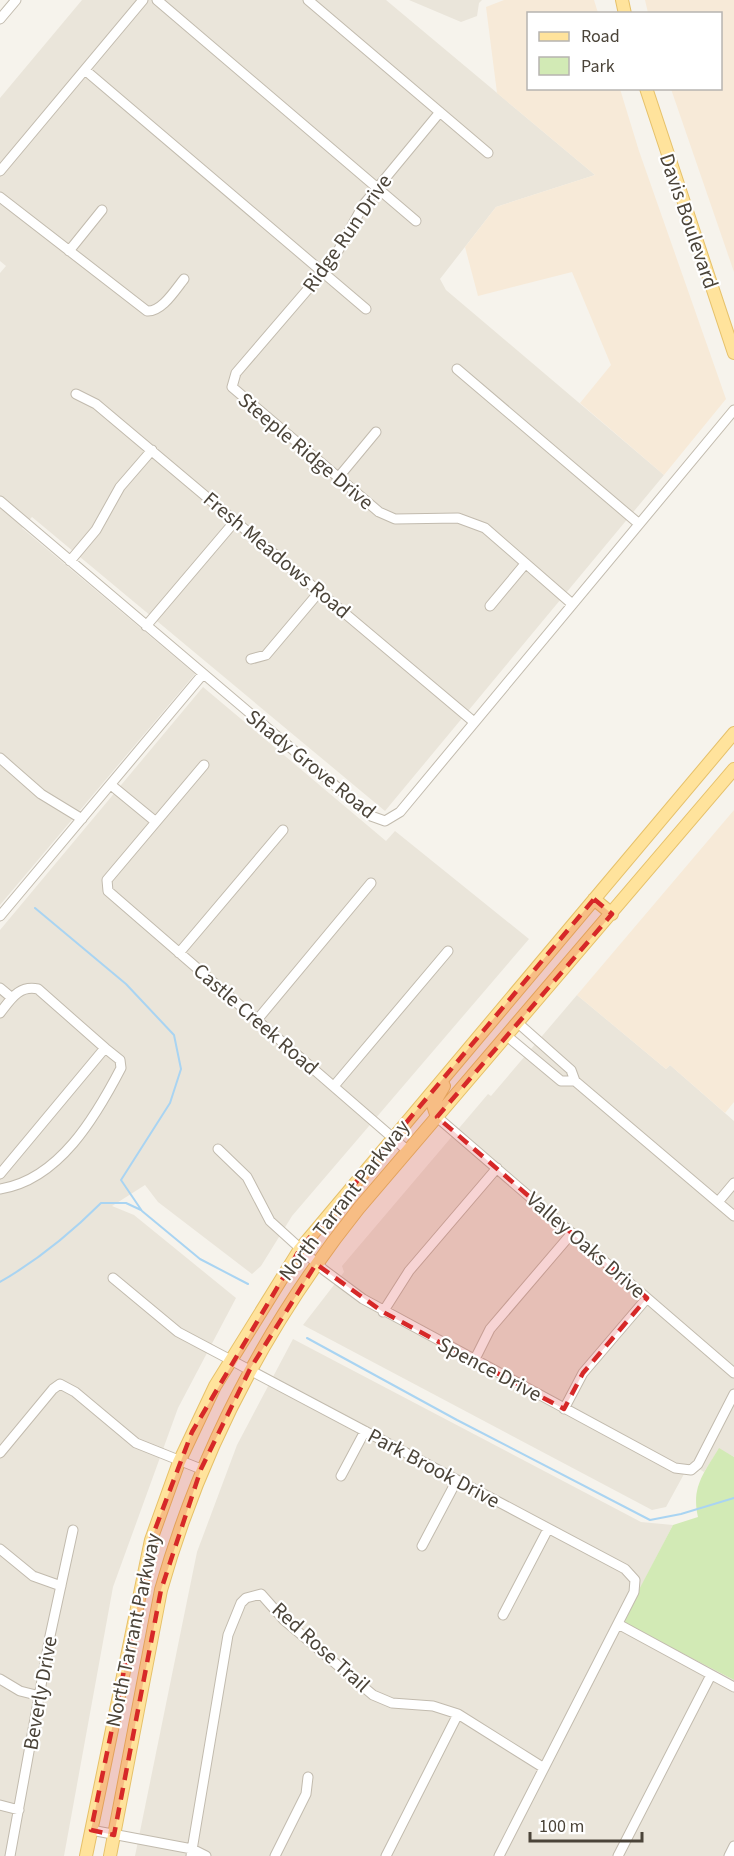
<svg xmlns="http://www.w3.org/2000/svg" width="734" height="1856" font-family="'Source Sans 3',sans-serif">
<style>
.residential{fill:#eae5da}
.commercial{fill:#f7ead8}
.green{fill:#d2eab5}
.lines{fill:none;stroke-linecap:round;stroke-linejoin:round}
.stream{stroke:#a9d4f2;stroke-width:2}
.minor-casing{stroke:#c2bbae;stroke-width:11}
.major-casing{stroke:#e6c16a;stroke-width:14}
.minor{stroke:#fff;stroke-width:9}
.major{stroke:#ffe39c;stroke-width:12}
.marked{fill:#d62828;fill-opacity:0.2;stroke:#d62828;stroke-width:4.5;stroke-dasharray:12 8;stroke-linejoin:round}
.labels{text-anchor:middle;stroke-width:4.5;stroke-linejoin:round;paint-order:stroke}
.street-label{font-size:21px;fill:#4b4439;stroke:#fff}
</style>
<rect width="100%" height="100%" fill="#f6f3ec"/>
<path class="residential" d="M82 0H386L595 175 496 207 440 279 446 290 664 475 385 811 32 517 22 528 195 674 0 905V273L6 266 0 261V98Z
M409 0H482L479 3 477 16 461 22Z
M203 687 386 841 395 831 529 939 292 1216 261 1266 252 1274 158 1202 145 1185 112 1206 134 1215 236 1298 178 1408 113 1587 64 1856H0V930Z
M577 995 666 1069 670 1065 734 1121V1457L719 1449 704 1472 690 1463 666 1507 652 1510 303 1325 344 1272 342 1266 488 1094 491 1096Z
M293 1339 641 1522 673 1525 623 1622 734 1680V1856H135L197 1552 237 1445Z"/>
<path class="commercial" d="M504 0H594L598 13 528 14V88L620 89 639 151 726 399 664 475 580 403 611 365 572 272 478 296 465 247 496 207 595 175 497 93 486 7Z
M645 0H734V272L671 89 720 88V14L648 13Z
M734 810V1102L725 1113 670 1065 666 1069 577 995Z"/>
<path class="green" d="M719 1448 734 1457V1680L622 1622 673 1525 698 1517C691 1487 704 1473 719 1448Z"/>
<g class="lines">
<path class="stream" d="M35 908 126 984 174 1035 181 1069 170 1103 121 1180 142 1211 200 1259 248 1284
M0 1282C38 1260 70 1234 101 1203H126L141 1210
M307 1338 457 1420 650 1520 681 1514 734 1498"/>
<defs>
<path id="minor" d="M157 0 416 221
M308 0 488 153
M0 19 16 0
M85 70 366 309
M440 112 364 204 333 260 236 373 232 387 379 512 395 519 458 518 485 528 571 603
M0 171 143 0
M0 197 147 311C162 312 175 290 184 279
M69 251 102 210
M457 369 638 523
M76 394 96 404 474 722
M337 479 376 432
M0 501 371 816 385 821 400 812 734 410
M70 561 96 530 120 487 152 450
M490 606 525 564
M146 626 236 520
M251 659 266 655 320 591
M0 758 41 794 82 819
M204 765 107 880 108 891 408 1151
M111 785 156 822
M0 916 203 674
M179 953 283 830
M0 988 12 998
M0 1013C11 999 19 985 38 989L105 1048 0 1174
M257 1020 371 883
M518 1023 571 1070 575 1081 734 1216
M507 1036 561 1081H575
M334 1086 448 951
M437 1117 734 1373
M218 1149 247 1177 270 1221 324 1270 363 1299 675 1468 691 1470 698 1464 734 1394
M0 1189C59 1180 96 1116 121 1068L120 1060 105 1048
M718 1202 734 1183
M113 1278 178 1332 625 1569 635 1580 634 1592 499 1856
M383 1312 409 1271 497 1168
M474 1361 490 1329 572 1233
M564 1409 583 1373 647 1298
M0 1453 53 1389 60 1384 75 1392 136 1443 201 1469
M341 1476 365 1431
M422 1546 457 1480
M0 1549 33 1576 61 1586
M503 1615 548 1529
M618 1624 734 1687
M0 1679 20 1691 40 1696
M0 1805 19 1810
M91 1830 192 1849 206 1856
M10 1856 50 1636 73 1530
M191 1856 228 1635 241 1603 246 1598 261 1594 284 1620 373 1695 392 1703 433 1706 458 1714 544 1768
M275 1856 306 1794 308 1777
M386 1856 458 1714
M618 1856 711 1675
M729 1856 734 1846"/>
<path id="major" d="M622 0 625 14
M646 88 734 353
M594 899 612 914
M437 1117 433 1105 444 1086
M86 1856 151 1540 179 1462 215 1386 300 1249 734 733
M110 1856 161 1590C201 1449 267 1323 359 1208L734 769"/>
</defs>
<use href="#minor" class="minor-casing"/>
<use href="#major" class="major-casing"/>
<use href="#minor" class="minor"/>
<use href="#major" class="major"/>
</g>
<path class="marked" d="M594 899 612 914 437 1117 647 1298 583 1373 564 1409 383 1312 316 1264 250 1369 201 1469 161 1590 114 1835 91 1830 151 1540 192 1432 300 1249Z"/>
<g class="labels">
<g class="street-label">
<text transform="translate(689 221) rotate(71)" y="7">Davis Boulevard</text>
<text transform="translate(347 233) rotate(-55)" y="7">Ridge Run Drive</text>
<text transform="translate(306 451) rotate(40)" y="7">Steeple Ridge Drive</text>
<text transform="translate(277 555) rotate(40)" y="7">Fresh Meadows Road</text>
<text transform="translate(311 764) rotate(39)" y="7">Shady Grove Road</text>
<text transform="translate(256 1019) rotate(41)" y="7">Castle Creek Road</text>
<text transform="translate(344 1200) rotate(-52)" y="7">North Tarrant Parkway</text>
<text transform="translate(586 1245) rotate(41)" y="7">Valley Oaks Drive</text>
<text transform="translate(490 1369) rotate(28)" y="7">Spence Drive</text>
<text transform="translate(434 1468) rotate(28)" y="7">Park Brook Drive</text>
<text transform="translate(133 1630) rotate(-78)" y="7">North Tarrant Parkway</text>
<text transform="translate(321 1647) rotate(42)" y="7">Red Rose Trail</text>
<text transform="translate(40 1693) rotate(-80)" y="7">Beverly Drive</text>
</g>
</g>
<rect x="527" y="12" width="195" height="78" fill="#ffffff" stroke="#b7b4b0" stroke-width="1.5"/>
<rect x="539" y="32" width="30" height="9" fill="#ffe39c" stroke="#b7b4b0" stroke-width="1.5"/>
<text x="581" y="42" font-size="18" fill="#4b4439">Road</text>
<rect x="539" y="57" width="30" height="18" fill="#d2eab5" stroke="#b7b4b0" stroke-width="1.5"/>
<text x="581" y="72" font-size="18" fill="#4b4439">Park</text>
<path d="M530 1832v9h112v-9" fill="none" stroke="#4b4439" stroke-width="3"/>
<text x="539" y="1832" font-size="18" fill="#4b4439" stroke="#ffffff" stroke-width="4.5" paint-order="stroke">100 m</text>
</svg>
